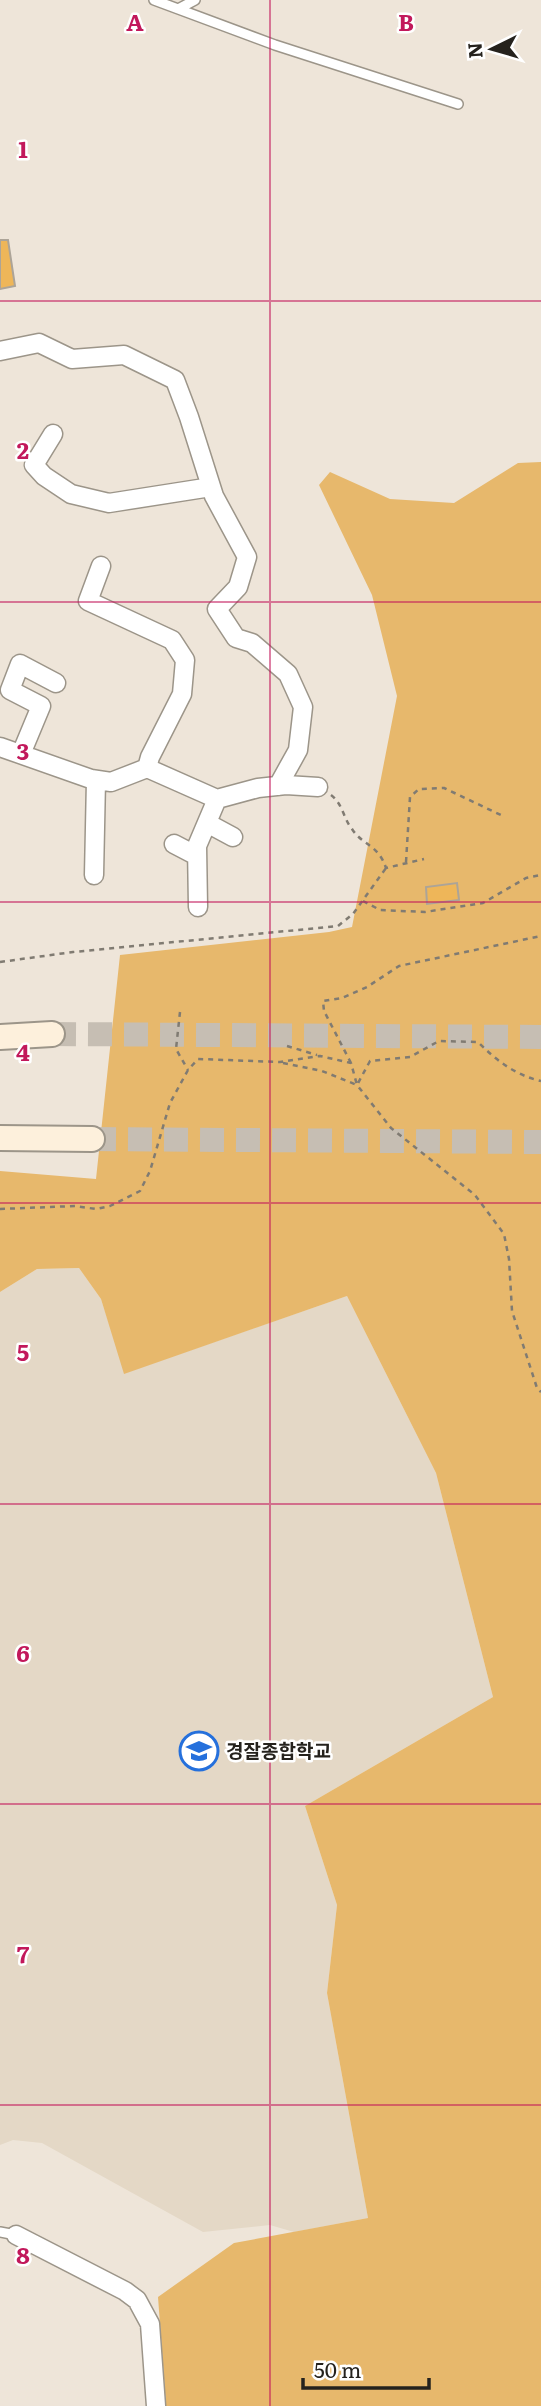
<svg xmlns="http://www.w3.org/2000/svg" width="541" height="2406" font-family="Literata,'Noto Sans KR',serif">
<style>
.built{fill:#e4d8c6}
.green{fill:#e7b86c}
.building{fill:#eeb659;stroke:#aca498;stroke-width:2}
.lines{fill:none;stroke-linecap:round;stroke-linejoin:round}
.secondary-tunnel{stroke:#c6beb3;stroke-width:24;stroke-dasharray:24 12;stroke-linecap:butt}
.lane-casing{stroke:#9c9589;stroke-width:12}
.street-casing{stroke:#9c9589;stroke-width:21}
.secondary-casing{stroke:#9c9589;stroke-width:28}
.path{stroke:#807b72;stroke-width:2.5;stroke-dasharray:5 5;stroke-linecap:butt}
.lane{stroke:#fff;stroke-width:9}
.street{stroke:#fff;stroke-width:18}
.secondary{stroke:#fdf0dc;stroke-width:24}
.grid{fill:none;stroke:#c2185b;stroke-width:2;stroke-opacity:0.55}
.labels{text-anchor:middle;stroke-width:5;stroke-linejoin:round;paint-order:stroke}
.poi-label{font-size:19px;font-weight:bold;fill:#25221d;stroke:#fff;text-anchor:start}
.grid-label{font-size:23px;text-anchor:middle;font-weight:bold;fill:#c2185b;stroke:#fff;stroke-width:5;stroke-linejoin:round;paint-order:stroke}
</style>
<rect width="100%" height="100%" fill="#eee5d9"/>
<path class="built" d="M79 1268 101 1299 125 1373 347 1296 436 1473 493 1697 305 1806 337 1905 327 1993 368 2218 294 2232 270 2225 203 2232 42 2143 13 2140 0 2145V1292L37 1269Z"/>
<path class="green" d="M541 462V2406H166L158 2297 234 2243 368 2218 327 1993 337 1905 305 1806 493 1697 436 1473 347 1296 124 1374 101 1299 79 1268 37 1269 0 1292V1171L96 1179 120 955 329 932 352 927 397 696 372 595 319 485 330 472 390 499 454 503 518 463Z"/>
<path class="building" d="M0 240H8L15 286 0 289Z
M457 883 459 900 427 904 426 887Z"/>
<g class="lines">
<path class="secondary-tunnel" d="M52 1034 541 1037
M92 1139 541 1142"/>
<defs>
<path id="lane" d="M154 0 275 45 458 104
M180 8 195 0
M0 2232 16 2235"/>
<path id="street" d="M0 351 39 343 72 359 124 355 175 380 189 417 214 496 247 557 238 587 217 609 236 638 252 643 288 674 303 707 298 750 278 786
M53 434 34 465 44 476 71 494 109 503 211 487
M0 747 91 779 111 782 147 768 150 757 182 694 185 660 172 640 88 601 101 566
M21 754 41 706 10 690 20 664 56 683
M147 768 217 799 197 846 198 907
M217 799 258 788 286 785 318 787
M207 823 233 837
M174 844 197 856
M94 875 96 780
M16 2235 125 2291 137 2300 150 2324 156 2406"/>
<path id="secondary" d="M0 1037 52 1034
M0 1138 92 1139"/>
</defs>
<use href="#lane" class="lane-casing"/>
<use href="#street" class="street-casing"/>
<use href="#secondary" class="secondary-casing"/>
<path class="path" d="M331 795C343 804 343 818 352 829 363 846 378 844 386 868L424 859
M406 862 410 797 419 789 444 788 505 817
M363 901 380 910 425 912 483 903 526 878 541 875
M0 962 73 952 338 926 353 914 386 868
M180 1012 176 1049 188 1070
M287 1046 317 1055
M283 1063 322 1071 357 1085 370 1061 410 1057 439 1041 478 1042C497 1061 515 1075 541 1081
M351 1063 324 1011 323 1001 342 998 367 987 399 966 541 936
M0 1209 75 1206 96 1209 110 1206 140 1191 150 1171 170 1103 188 1070 198 1059 280 1062 320 1056 351 1063 357 1085 391 1128 475 1195 504 1234 509 1259 512 1311 537 1388 541 1392"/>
<use href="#lane" class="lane"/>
<use href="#street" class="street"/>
<use href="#secondary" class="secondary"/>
</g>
<path class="grid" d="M270 0V2406M0 301H541M0 602H541M0 902H541M0 1203H541M0 1504H541M0 1804H541M0 2105H541"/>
<defs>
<symbol id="school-ring" viewBox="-11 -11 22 22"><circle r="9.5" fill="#fff" stroke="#2570dc" stroke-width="1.5"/><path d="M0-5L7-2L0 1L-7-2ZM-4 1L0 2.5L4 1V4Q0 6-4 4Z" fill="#2570dc"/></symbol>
</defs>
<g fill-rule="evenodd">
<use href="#school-ring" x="177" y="1729" width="44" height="44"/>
</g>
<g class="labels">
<g class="poi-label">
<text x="226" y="1758">경잘종합학교</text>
</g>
</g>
<g class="grid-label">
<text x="135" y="31">A</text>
<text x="406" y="31">B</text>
<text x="23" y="158">1</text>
<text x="23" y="459">2</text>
<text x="23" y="760">3</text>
<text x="23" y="1061">4</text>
<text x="23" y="1361">5</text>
<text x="23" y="1662">6</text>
<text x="23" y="1963">7</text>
<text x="23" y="2264">8</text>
</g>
<g transform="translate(492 49) rotate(265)" stroke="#ffffff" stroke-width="5" paint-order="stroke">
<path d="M0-5L12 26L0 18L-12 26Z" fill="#25221d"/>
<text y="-10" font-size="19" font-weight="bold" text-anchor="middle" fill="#25221d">N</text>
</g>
<path d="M303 2378v10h126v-10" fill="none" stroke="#25221d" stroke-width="3.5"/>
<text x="314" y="2378" font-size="21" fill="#25221d" stroke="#ffffff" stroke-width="5" paint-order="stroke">50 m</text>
</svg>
